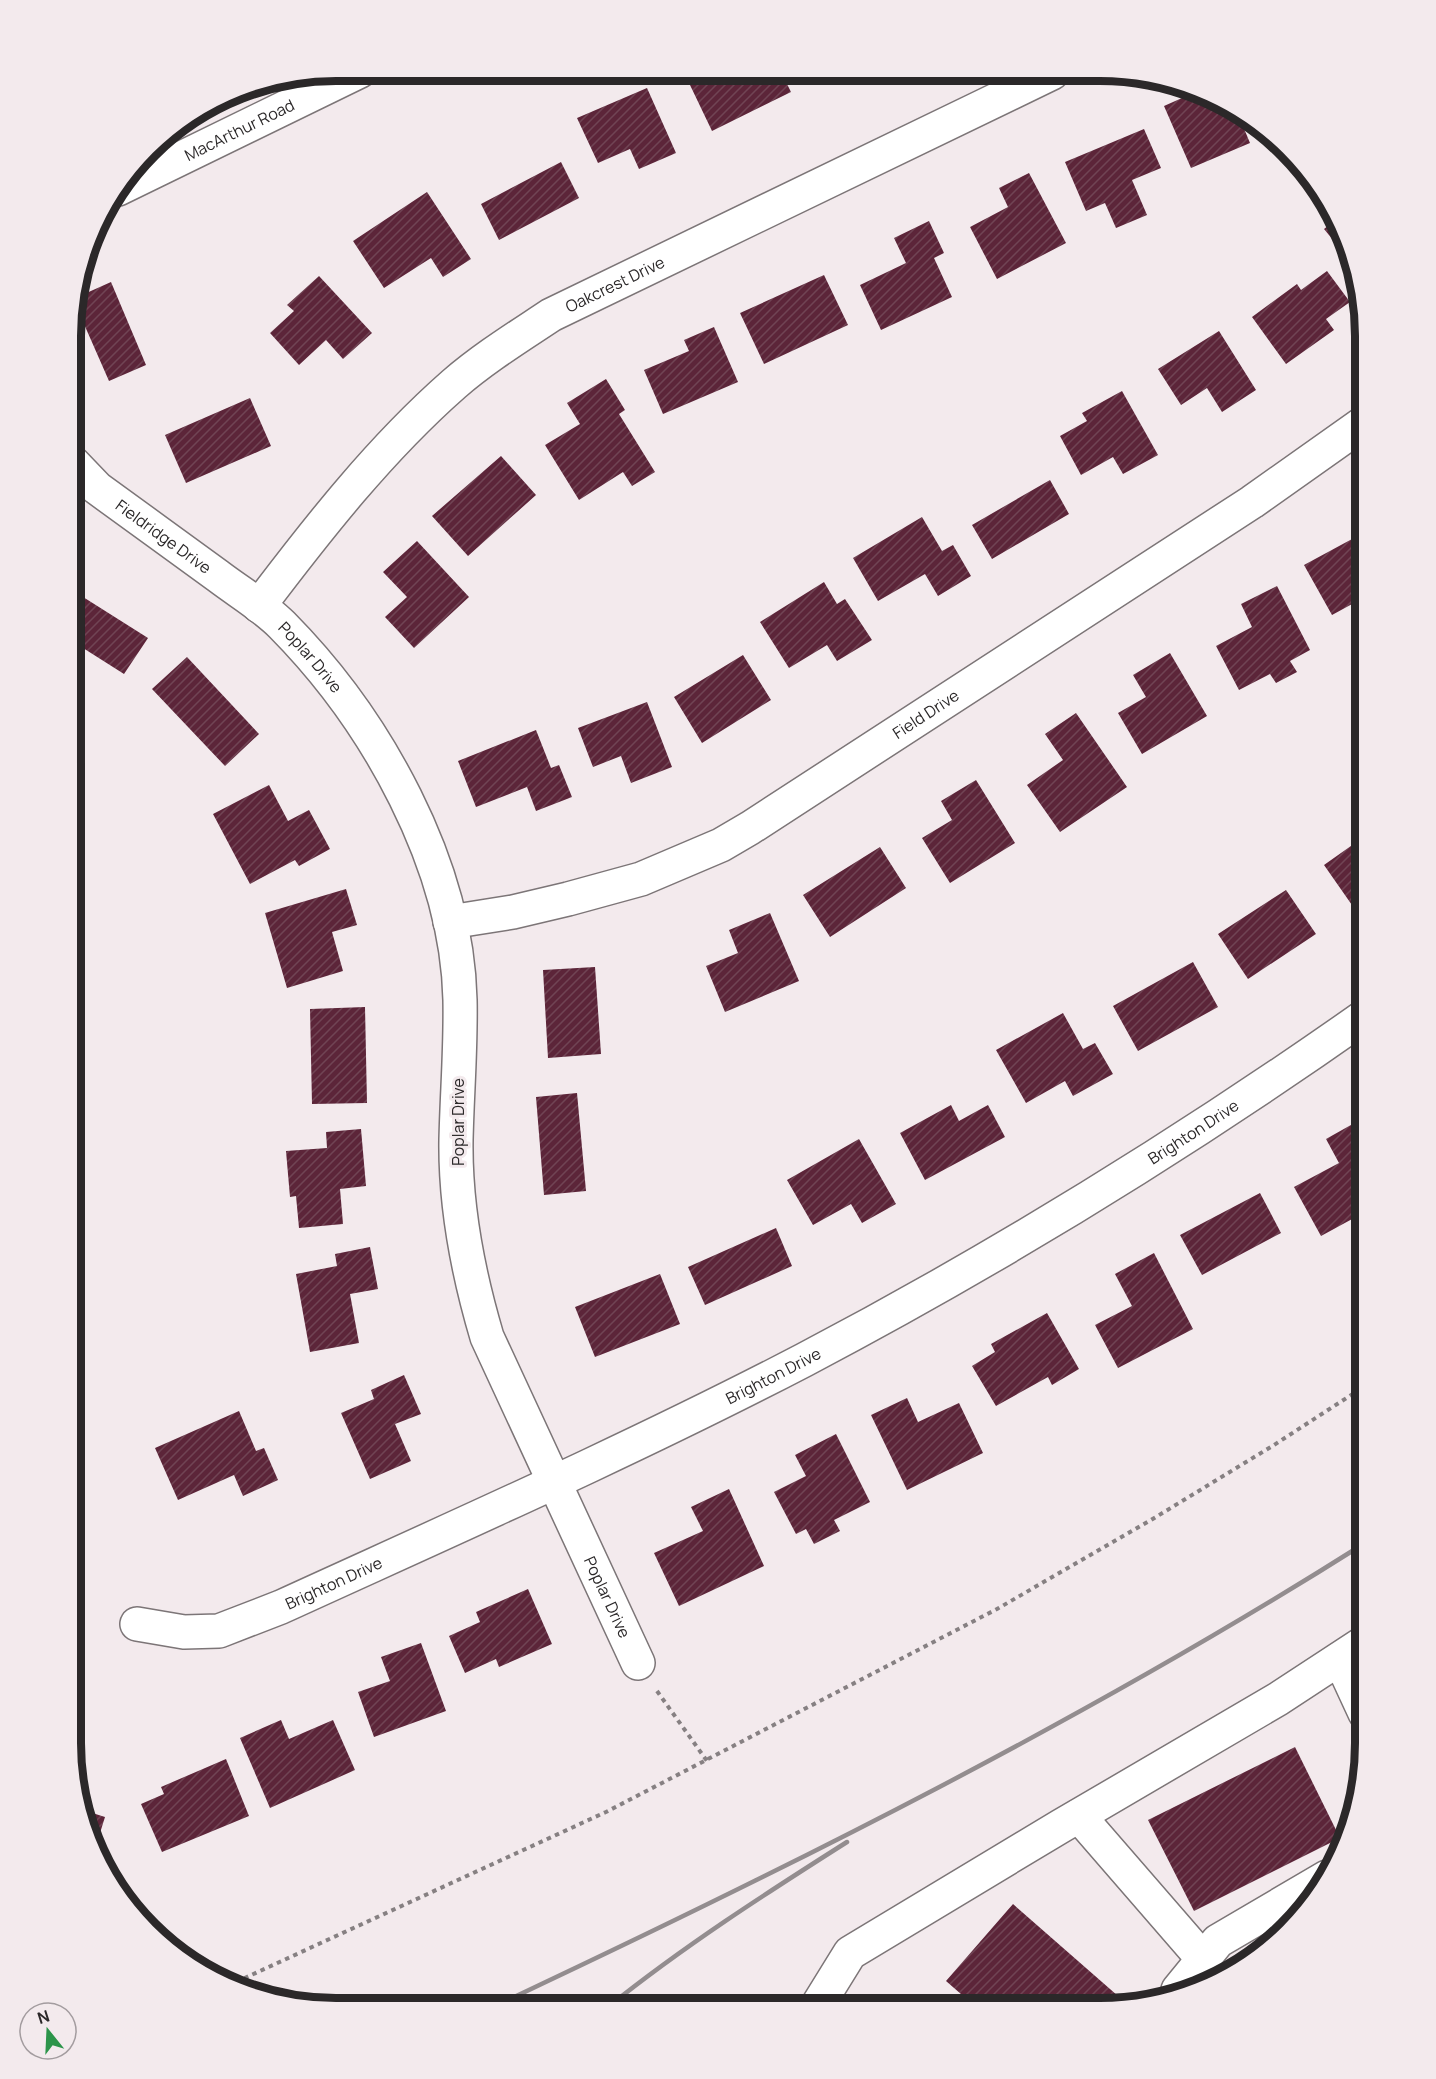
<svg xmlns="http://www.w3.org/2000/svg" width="1436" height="2079" font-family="Manrope,sans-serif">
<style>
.building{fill:url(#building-hatch)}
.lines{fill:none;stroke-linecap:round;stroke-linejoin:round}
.minor-casing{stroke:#7c7577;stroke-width:36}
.path{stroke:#868082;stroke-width:4;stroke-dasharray:4.5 4.5;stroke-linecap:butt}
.minor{stroke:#fff;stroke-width:33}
.rail{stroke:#938d8f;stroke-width:4.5}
.labels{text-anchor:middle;stroke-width:6;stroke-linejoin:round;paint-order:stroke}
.street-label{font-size:16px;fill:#2b2829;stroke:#f3eaed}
.rim{fill:none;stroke:#2b2829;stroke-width:8}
</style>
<defs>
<pattern id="building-hatch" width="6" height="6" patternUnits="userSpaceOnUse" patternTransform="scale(1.5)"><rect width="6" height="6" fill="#5c2539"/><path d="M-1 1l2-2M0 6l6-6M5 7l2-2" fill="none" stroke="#704454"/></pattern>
</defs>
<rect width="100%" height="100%" fill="#f3eaed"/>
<path class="building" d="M717 72H781L791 92 712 131 690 85Z
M647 88 676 153 639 169 630 149 598 163 577 118Z
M1200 90 1246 116 1240 119 1250 143 1191 168 1164 106Z
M1144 129 1161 168 1132 180 1147 215 1116 228 1105 203 1086 211 1065 162Z
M561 162 579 198 499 240 481 204Z
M1029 173 1066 243 997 279 970 227 1008 207 999 188Z
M427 192 471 259 443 277 431 258 384 288 353 241Z
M1338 218V219L1347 257 1324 229Z
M929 221 944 253 934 258 952 297 881 330 860 285 906 263 894 238Z
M1327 271 1350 302 1326 319 1334 330 1286 364 1252 317 1297 284 1301 290Z
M824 275 848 325 764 364 740 313Z
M319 276 372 333 343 359 326 340 299 365 270 333 294 311 287 305Z
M111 282 146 365 109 381 73 299Z
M714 327 738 382 663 414 644 370 689 351 684 340Z
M1219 331 1256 390 1222 412 1207 388 1181 405 1158 369Z
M606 379 625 410 619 414 655 472 632 486 623 472 579 500 545 445 580 424 567 403Z
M1122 391 1158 455 1123 474 1113 457 1081 475 1060 436 1087 421 1082 413Z
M250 398 271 446 186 483 165 435Z
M501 456 536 495 468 556 432 516Z
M1050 480 1069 514 992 559 972 525Z
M922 517 942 551 953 545 971 576 938 596 925 574 878 601 853 558Z
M1365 532V597L1332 615 1304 565Z
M417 541 469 597 414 648 385 617 407 597 383 572Z
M824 582 837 604 845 599 872 640 837 661 827 645 789 668 760 622Z
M1277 586 1310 650 1290 661 1297 672 1276 683 1270 674 1239 690 1216 646 1252 627 1241 604Z
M72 590 148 638 124 674 72 641Z
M1170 653 1207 716 1142 754 1118 713 1146 697 1133 675Z
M743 655 771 700 702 743 674 697Z
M187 657 259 734 225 766 152 689Z
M647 702 672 767 631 783 621 756 593 767 578 728Z
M1076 713 1127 787 1060 832 1027 785 1063 760 1045 734Z
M536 730 551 768 559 765 572 797 536 811 527 787 476 807 458 761Z
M976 780 1015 843 950 883 922 838 952 820 941 801Z
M269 785 288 821 309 810 330 849 299 866 295 860 250 884 213 814Z
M1365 836V900L1354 908 1324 865Z
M880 847 906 888 830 937 803 895Z
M346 889 357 925 332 932 343 971 287 988 265 913Z
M1286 890 1316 934 1248 979 1218 934Z
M770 913 799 981 725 1012 706 966 738 953 729 930Z
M1193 962 1218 1007 1138 1051 1113 1006Z
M595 967 601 1054 548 1058 543 970Z
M365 1007 367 1103 312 1104 310 1009Z
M1063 1013 1083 1049 1095 1043 1113 1074 1073 1096 1065 1081 1026 1103 996 1050Z
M577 1093 586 1191 544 1195 536 1097Z
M951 1105 959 1121 988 1105 1005 1137 925 1180 900 1133Z
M1358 1121 1365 1135V1212L1321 1236 1294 1187 1339 1163 1326 1139Z
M361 1129 366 1186 340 1189 343 1224 299 1228 296 1196 290 1197 286 1151 327 1148 326 1132Z
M859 1139 896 1204 862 1223 851 1204 813 1225 787 1180Z
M1260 1193 1281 1233 1202 1275 1180 1235Z
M776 1228 792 1266 705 1305 688 1267Z
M370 1247 378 1289 350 1294 359 1343 310 1352 296 1274 337 1266 335 1254Z
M1154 1253 1193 1329 1118 1368 1095 1325 1132 1306 1115 1274Z
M660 1274 680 1324 595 1357 575 1307Z
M1047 1313 1079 1369 1052 1385 1048 1377 996 1406 972 1366 995 1352 991 1344Z
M404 1375 421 1414 395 1424 411 1461 370 1479 341 1413 374 1399 371 1390Z
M907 1398 918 1422 959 1403 983 1453 907 1490 871 1415Z
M239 1411 256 1451 264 1448 278 1480 243 1496 234 1475 178 1500 155 1448Z
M836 1434 870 1502 834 1520 840 1531 814 1544 806 1529 796 1534 774 1492 806 1476 795 1455Z
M729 1489 764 1566 679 1606 654 1553 703 1531 691 1507Z
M528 1589 552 1644 499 1667 496 1659 465 1673 449 1636 480 1622 476 1612Z
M421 1643 446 1711 374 1737 358 1692 390 1681 381 1657Z
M281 1720 289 1739 333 1720 355 1770 270 1808 240 1738Z
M1295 1747 1340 1838 1194 1911 1148 1820Z
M226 1759 249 1816 162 1852 141 1804 164 1794 161 1787Z
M86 1811 105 1817 95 1849Z
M1013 1904 1126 2003 1101 2008H977L946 1981Z"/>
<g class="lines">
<defs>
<g id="minor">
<path id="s1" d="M118 189 360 71"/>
<path id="s2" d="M73 463 97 488C137 517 178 547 218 576 239 592 263 606 282 625 376 720 457 864 460 1000 461 1047 457 1094 456 1140 455 1207 468 1273 487 1337L638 1663"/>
<path id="s3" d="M259 606C318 528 380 449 454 384 484 358 518 337 551 315L1052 73"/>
<path id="s4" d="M450 922 513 912 568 899 641 879 721 845 750 828 1252 502 1365 422"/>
<path id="s5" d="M137 1624 184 1632 219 1631 281 1607C456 1527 633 1449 804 1360 998 1258 1186 1142 1365 1016"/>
<path d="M1340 1659 1365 1713"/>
<path d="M1079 1816 1203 1959"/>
<path d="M1178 1990 1218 1941 1327 1877"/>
<path d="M816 2008 850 1953 1061 1826 1278 1699 1365 1642"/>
</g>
</defs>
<use href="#minor" class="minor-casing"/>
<path class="path" d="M657 1691 707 1761
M236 1982 606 1812 997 1609 1151 1520 1274 1445 1365 1386"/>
<use href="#minor" class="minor"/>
<path class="rail" d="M493 2007C791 1867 1087 1719 1365 1543
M608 2007C684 1946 765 1894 847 1842"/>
</g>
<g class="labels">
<g class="street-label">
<text dy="6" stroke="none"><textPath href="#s1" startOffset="135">MacArthur Road</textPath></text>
<text dy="6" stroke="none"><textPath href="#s3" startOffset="486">Oakcrest Drive</textPath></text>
<text dy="6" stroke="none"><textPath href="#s2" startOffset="117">Fieldridge Drive</textPath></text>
<text dy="6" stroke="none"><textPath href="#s2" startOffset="308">Poplar Drive</textPath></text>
<text dy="6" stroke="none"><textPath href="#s4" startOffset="526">Field Drive</textPath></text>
<text transform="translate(458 1122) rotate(-90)" y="6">Poplar Drive</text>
<text dy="6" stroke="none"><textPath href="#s5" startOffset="1179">Brighton Drive</textPath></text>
<text dy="6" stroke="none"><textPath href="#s5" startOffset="693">Brighton Drive</textPath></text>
<text dy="6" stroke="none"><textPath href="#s5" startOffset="207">Brighton Drive</textPath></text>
<text dy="6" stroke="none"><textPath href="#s2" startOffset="1316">Poplar Drive</textPath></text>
</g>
</g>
<path d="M0 0H1436V2079H0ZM336 81H1100A255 255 0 0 1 1355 336V1743A255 255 0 0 1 1100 1998H336A255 255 0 0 1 81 1743V336A255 255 0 0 1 336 81Z" fill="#f3eaed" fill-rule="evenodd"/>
<path class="rim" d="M336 81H1100A255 255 0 0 1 1355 336V1743A255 255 0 0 1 1100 1998H336A255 255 0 0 1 81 1743V336A255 255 0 0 1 336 81Z"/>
<g transform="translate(48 2031) rotate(342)"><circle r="28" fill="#f3eaed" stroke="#a39c9f" stroke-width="1.5"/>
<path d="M0-4.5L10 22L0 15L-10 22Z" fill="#2c944a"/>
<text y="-9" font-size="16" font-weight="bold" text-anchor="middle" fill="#2b2829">N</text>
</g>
</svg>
